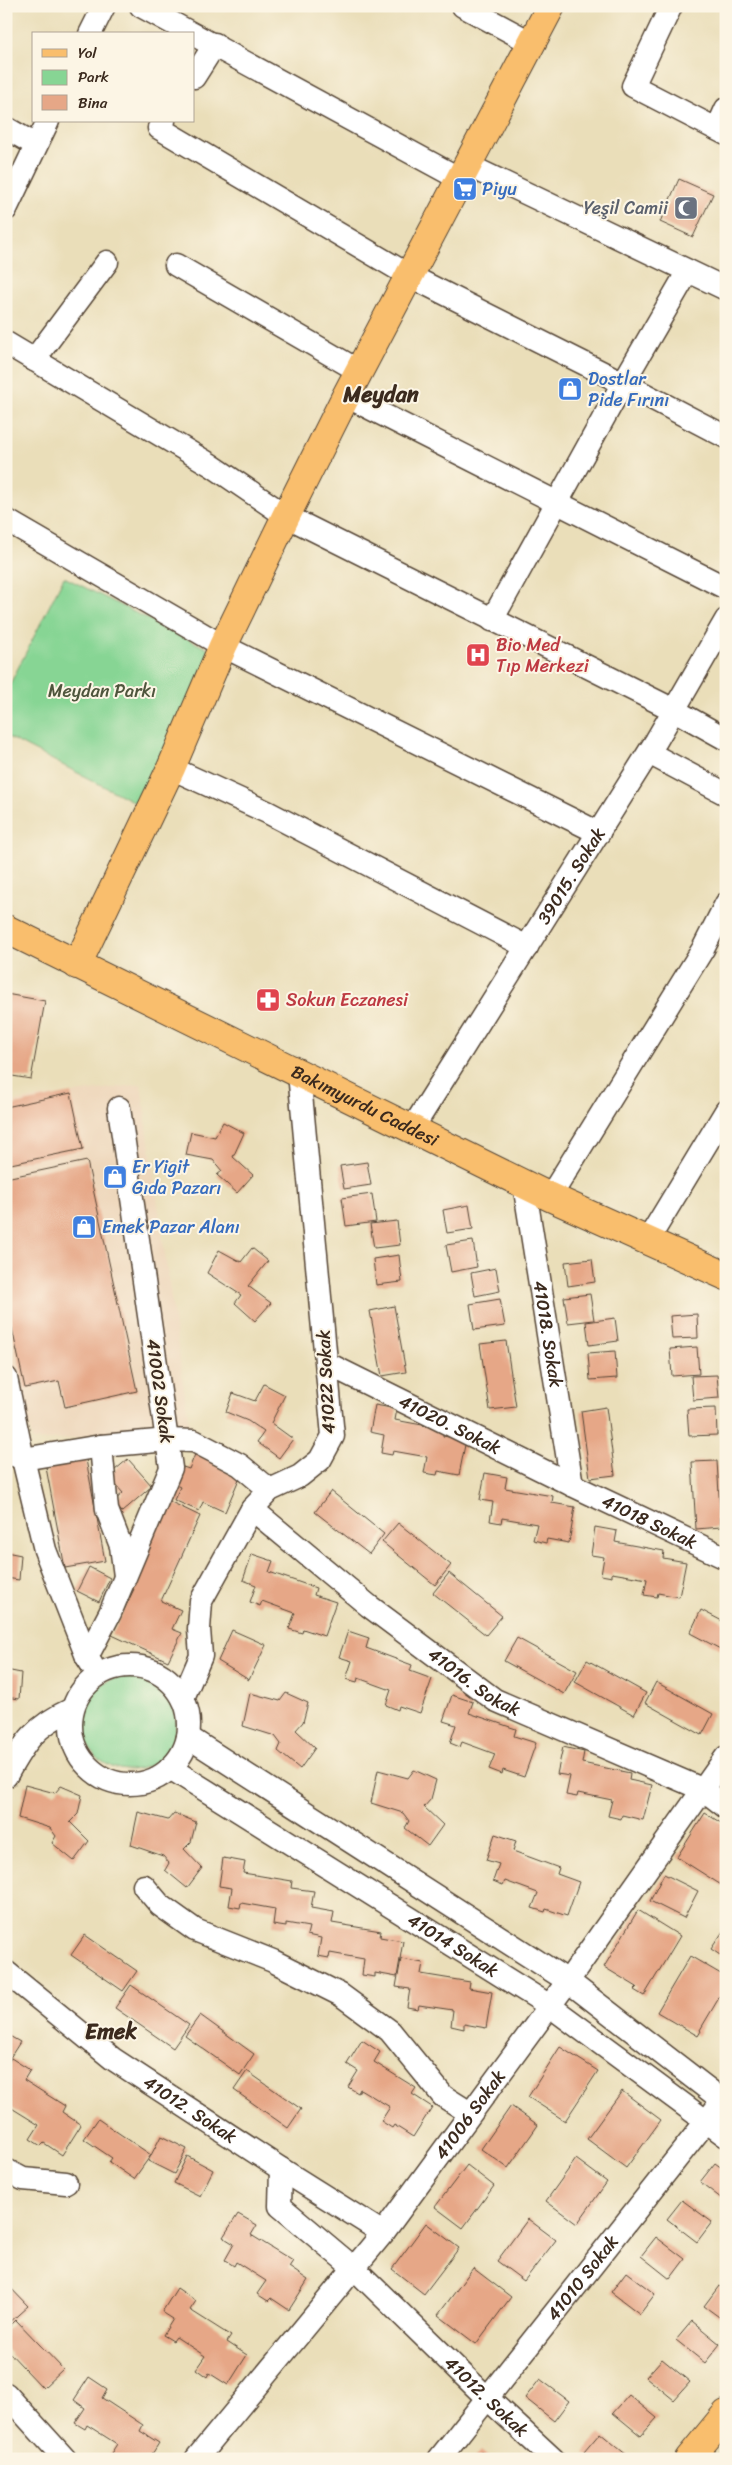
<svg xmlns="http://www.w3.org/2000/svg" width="732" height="2465" font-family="Sriracha,sans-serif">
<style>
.built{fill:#eed7bb}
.green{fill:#87d594;stroke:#618059}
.building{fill:#e6a787}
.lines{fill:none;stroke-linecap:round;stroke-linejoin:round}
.minor-casing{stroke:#554535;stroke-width:25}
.major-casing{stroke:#554535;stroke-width:30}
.minor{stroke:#fff;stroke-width:22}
.major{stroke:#f9be6d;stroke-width:28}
.labels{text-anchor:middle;stroke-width:4;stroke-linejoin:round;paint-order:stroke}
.shop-label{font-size:18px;fill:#366cbe;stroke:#fcf5e5;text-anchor:start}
.worship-label{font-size:18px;fill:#5b616d;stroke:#fcf5e5;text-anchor:end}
.health-label{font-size:18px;fill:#be3a42;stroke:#fcf5e5;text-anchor:start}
.park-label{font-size:18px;fill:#4e553c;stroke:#fcf5e5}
.street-label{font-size:18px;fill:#3b2a1e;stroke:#fcf5e5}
.district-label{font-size:22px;font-weight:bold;fill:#3b2a1e;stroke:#fcf5e5}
</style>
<rect width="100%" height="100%" fill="#fcf5e5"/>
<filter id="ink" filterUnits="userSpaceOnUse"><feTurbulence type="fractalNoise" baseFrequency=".02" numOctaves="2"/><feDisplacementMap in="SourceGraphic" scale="10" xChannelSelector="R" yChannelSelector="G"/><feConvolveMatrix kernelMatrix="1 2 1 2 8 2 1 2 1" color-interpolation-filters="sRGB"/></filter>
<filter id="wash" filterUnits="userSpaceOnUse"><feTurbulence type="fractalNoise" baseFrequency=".0096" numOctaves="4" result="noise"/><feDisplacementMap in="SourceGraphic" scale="20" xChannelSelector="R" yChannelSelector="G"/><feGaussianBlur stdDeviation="1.12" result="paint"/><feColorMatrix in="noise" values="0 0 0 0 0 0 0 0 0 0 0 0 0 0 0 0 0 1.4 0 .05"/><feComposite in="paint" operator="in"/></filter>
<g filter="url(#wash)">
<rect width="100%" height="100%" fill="#eadeb9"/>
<path class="built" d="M141 1084 190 1432 33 1441 6 1349V1105L16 1101Z"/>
<path class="green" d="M64 577 212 651 144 807 6 736V692Z
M82 1723a47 47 0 1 1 94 0a47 47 0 1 1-94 0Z"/>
<g id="blocks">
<path class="building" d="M679 179 713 194 693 237 660 222Z
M6 994 45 1001 31 1079 6 1075Z
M71 1093 83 1149 6 1165V1107Z
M223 1122 244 1133 233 1157 253 1175 237 1193 217 1175 222 1171 213 1160 186 1155 191 1132 215 1137Z
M87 1161 137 1391 65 1407 59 1381 25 1388 6 1301V1178Z
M367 1162 371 1185 344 1189 340 1166Z
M372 1194 376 1222 346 1226 342 1198Z
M469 1205 473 1229 447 1233 443 1210Z
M397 1221 400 1245 374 1248 370 1224Z
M473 1241 477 1267 451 1272 446 1245Z
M252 1248 268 1261 248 1286 271 1303 255 1321 235 1303 241 1295 207 1273 219 1250 241 1262Z
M399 1255 402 1282 376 1285 373 1259Z
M592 1259 595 1282 568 1286 565 1262Z
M496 1268 500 1291 475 1296 471 1273Z
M590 1294 594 1320 568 1323 564 1297Z
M500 1299 505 1326 474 1330 470 1304Z
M394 1306 406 1372 382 1376 370 1311Z
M697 1314 698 1338 672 1339 670 1316Z
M615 1318 618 1341 589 1345 586 1322Z
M506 1341 516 1407 490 1410 480 1344Z
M697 1347 699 1374 672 1376 670 1349Z
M615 1351 617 1378 590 1380 588 1353Z
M717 1375 719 1398 693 1400 691 1376Z
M264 1384 285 1395 271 1423 293 1439 279 1458 257 1442 264 1432 248 1421 226 1412 233 1393 255 1401Z
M375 1405 397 1409 395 1420 444 1429 443 1436 466 1440 459 1475 438 1471 437 1475 424 1473 427 1457 393 1451 392 1455 381 1453 384 1435 370 1432Z
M606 1407 615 1475 590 1478 581 1411Z
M716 1408 717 1435 689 1436 687 1409Z
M196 1452 242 1472 225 1512 203 1502 199 1511 174 1500 180 1487 176 1485 183 1467 189 1469Z
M85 1454 105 1561 65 1568 45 1462Z
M128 1459 152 1486 122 1512 113 1502 123 1493 108 1476Z
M717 1461 721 1527 696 1529 692 1462Z
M485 1473 507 1477 505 1488 553 1496 552 1503 575 1507 569 1543 547 1539 546 1543 533 1540 537 1524 502 1518 501 1523 490 1521 493 1502 480 1500Z
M331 1491 384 1534 369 1554 315 1512Z
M169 1501 200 1516 161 1601 181 1610 172 1629 182 1633 168 1661 112 1635 134 1589 129 1587Z
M398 1523 451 1565 435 1585 382 1542Z
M595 1527 617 1531 615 1542 664 1551 663 1558 686 1562 679 1597 658 1593 657 1597 644 1595 647 1579 612 1573V1577L601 1575 604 1557 591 1555Z
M6 1552 21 1555 19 1580 6 1578Z
M252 1554 273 1561 269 1572 316 1588 314 1595 336 1602 324 1636 303 1629 302 1633 289 1629 295 1613 262 1601 260 1606 250 1602 256 1585 243 1580Z
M89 1567 110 1578 99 1602 77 1591Z
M449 1573 502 1616 486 1635 433 1593Z
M701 1610 726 1623V1652L690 1633Z
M232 1630 266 1645 249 1680 218 1661Z
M348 1631 369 1638 366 1648 412 1665 410 1671 432 1679 420 1713 399 1706 398 1710 386 1705 391 1690 358 1678 357 1682 346 1679 352 1661 339 1657Z
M517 1638 577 1671 564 1694 504 1661Z
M587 1660 646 1693 634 1715 575 1682Z
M6 1670 21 1673 19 1699 6 1697Z
M656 1682 713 1714 702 1735 645 1703Z
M250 1693 280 1701 286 1693 308 1703 303 1722 296 1730 315 1748 300 1769 278 1751 281 1744 275 1736 243 1726Z
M452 1695 473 1702 469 1713 516 1729 514 1736 536 1743 524 1777 503 1770 502 1774 489 1769 495 1754 462 1742 460 1747 450 1743 456 1725 443 1721Z
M563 1747 584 1752 582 1763 630 1773 629 1780 652 1785 643 1820 622 1815 621 1819 608 1816 612 1800 578 1793 577 1797 566 1795 570 1776 557 1774Z
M378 1770 408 1778 414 1770 436 1780 431 1799 424 1807 443 1825 428 1846 405 1828 409 1821 403 1813 371 1803Z
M25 1785 55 1793 61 1786 82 1795 78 1814 70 1822 89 1841 74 1861 52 1843 56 1836 50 1828 18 1818Z
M138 1812 168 1820 174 1813 196 1822 191 1842 184 1849 202 1868 187 1888 165 1870 169 1863 163 1856 131 1845Z
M705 1813 726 1826V1888L677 1857Z
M495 1834 516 1841 513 1851 559 1868 557 1874 579 1882 567 1916 546 1909 545 1912 532 1908 538 1893 505 1881 503 1885 493 1881 499 1864 486 1860Z
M223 1858 245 1862 243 1873 292 1881 291 1888 314 1891 311 1908 334 1912 332 1923 381 1931 380 1937 403 1941 397 1977 375 1973V1977L362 1975 364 1959 330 1953 329 1958 318 1956 321 1938 307 1935 309 1927 286 1923V1927L273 1925 275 1909 241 1903 240 1908 229 1906 232 1888 219 1886Z
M664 1874 698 1891 684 1918 650 1901Z
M638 1910 680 1936 644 1996 634 1990 637 1987 604 1967Z
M726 1927V1959L711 1949Z
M85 1935 137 1971 123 1991 71 1955Z
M690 1956 726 1977V1986L700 2030 701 2031 698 2036 657 2012Z
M401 1959 423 1963 421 1974 470 1982 469 1988 492 1992 486 2028 464 2024V2029L451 2026 453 2010 419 2005 418 2009 407 2007 410 1989 396 1987Z
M131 1985 189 2025 173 2048 115 2008Z
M200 2015 254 2054 240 2075 185 2036Z
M6 2034 20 2042 6 2064Z
M362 2040 380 2052 374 2062 416 2088 412 2094 432 2107 413 2137 394 2125 392 2128 381 2121 390 2107 360 2089 358 2093 348 2087 358 2071 347 2064Z
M560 2047 598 2071 565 2121 528 2097Z
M11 2058 30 2070 24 2080 65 2106 62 2112 81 2125 62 2155 44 2143 41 2146 30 2139 39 2125 10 2107 6 2112V2066Z
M247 2071 301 2109 288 2128 234 2090Z
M622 2091 661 2120 626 2168 587 2139Z
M511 2106 538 2125 508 2168 481 2149Z
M98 2119 151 2155 134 2179 109 2162 112 2158 84 2139Z
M161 2136 187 2149 174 2174 148 2161Z
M187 2156 213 2170 200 2196 174 2183Z
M576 2159 607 2182 577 2224 546 2201Z
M715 2163 726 2171V2202L700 2182Z
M467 2165 494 2186 463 2228 435 2207Z
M682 2200 712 2222 697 2242 667 2219Z
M238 2214 257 2225 251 2235 293 2261 289 2267 308 2280 289 2310 271 2298 268 2301 257 2294 266 2281 236 2262 234 2266 225 2260 234 2244 223 2237Z
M528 2219 556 2240 524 2281 497 2261Z
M426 2223 459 2248 424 2294 392 2269Z
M656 2237 685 2259 670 2279 641 2256Z
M473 2268 511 2297 476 2344 438 2315Z
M626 2272 655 2294 640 2314 611 2292Z
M6 2283 28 2306 9 2323 6 2320Z
M719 2286 726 2291V2322L704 2306Z
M177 2288 196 2301 190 2310 231 2336 227 2342 247 2355 228 2385 209 2373 207 2377 196 2369 205 2356 176 2337 173 2341 163 2335 173 2319 162 2312Z
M16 2320 63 2369 43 2388 6 2349V2330Z
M692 2321 720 2344 705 2363 676 2340Z
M662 2359 690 2382 674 2400 646 2377Z
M89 2377 107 2389 102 2398 143 2425 140 2431 159 2443 149 2459H110L108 2458 117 2444 87 2425 85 2429 75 2423 85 2408 74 2400Z
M540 2379 569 2401 554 2421 525 2398Z
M629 2395 657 2418 641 2436 613 2413Z
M600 2433 628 2456 626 2459H593L584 2452Z
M481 2451 490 2459H474Z"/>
</g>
</g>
<g filter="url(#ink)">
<use href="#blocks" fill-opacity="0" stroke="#554535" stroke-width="1"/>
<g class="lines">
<defs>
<g id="minor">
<path d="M141 6 460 179"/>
<path d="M463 6 530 42"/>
<path d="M671 6 633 86 726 134"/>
<path d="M90 34 104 6"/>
<path d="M194 77 215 44"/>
<path d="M164 121 159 128 410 276 623 383 726 437"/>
<path d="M6 128 36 145"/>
<path d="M717 129 726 109"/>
<path d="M467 165 726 289"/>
<path d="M6 209 48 121"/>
<path d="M176 265 359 371"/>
<path d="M6 343 211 465 286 516 674 710 726 739"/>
<path d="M34 360 107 262"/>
<path d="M346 396 726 588"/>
<path d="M6 520 223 646 599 833"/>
<path d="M492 620 623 383 688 271"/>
<path d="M649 753 726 794"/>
<path d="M171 768 267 812 527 947"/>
<path id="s1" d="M412 1129 656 741 726 620"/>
<path id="s2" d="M524 1184 572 1485"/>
<path d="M550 1197 703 949 726 904"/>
<path d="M648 1240 726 1111"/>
<path id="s3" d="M328 1364 572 1485 726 1558"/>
<path d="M6 1378 23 1459 45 1550 87 1657 92 1665"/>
<path d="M101 1446 107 1510 121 1546 125 1576"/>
<path d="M9 1453 23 1459 101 1446 168 1440 194 1441 240 1465 270 1490"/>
<path id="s4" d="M252 1509 369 1606 495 1700 704 1790 726 1807"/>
<path d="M87 1657 110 1613 171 1468 119 1108"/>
<circle cx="130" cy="1725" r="59"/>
<path d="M183 1698 201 1656 199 1629 201 1601 252 1509 270 1490 300 1476 320 1460 333 1436 299 1073"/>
<path d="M188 1737 568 1981 726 2103"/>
<path id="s5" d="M170 1768 550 2006 726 2136"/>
<path d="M6 1776C25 1741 35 1726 72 1709"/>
<path d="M144 1886 160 1905 195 1930 273 1961 341 1995 390 2031 443 2096 470 2113"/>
<path id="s6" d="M6 1972 113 2059 281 2169 383 2233"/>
<path id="s7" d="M281 2169 280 2206 355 2269 487 2398 553 2459"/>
<path d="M6 2170 23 2179 66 2183"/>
<path d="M6 2394 65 2459"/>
<path id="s8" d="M196 2459 383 2233 568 1981 726 1757"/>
<path id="s9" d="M439 2459 716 2109"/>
</g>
<g id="major">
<path id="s10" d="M6 929 550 1197 726 1276"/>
<path d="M77 965 171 768 223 646 286 516 346 396 551 6"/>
<path d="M689 2459 726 2414"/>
</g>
</defs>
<use href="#minor" class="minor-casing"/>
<use href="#major" class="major-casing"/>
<use href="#minor" class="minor"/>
<use href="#major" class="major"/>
</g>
</g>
<defs>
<symbol id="supermarket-square" viewBox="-11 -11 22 22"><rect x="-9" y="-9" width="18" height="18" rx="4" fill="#3f7fe0" stroke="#fcf5e5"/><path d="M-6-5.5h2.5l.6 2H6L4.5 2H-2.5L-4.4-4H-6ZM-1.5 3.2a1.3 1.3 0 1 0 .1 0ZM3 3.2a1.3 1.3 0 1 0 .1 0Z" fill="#fff"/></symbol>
<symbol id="mosque-square" viewBox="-11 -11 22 22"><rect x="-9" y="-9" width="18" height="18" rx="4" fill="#6b7280" stroke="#fcf5e5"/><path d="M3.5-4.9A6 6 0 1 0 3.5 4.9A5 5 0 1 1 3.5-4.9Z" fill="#fff"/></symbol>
<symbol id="shop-square" viewBox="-11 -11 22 22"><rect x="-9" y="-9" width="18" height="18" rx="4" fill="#3f7fe0" stroke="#fcf5e5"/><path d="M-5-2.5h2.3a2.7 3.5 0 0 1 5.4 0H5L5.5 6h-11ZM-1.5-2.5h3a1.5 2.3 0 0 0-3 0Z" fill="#fff"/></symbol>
<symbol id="hospital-square" viewBox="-11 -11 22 22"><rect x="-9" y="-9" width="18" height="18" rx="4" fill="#e0444e" stroke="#fcf5e5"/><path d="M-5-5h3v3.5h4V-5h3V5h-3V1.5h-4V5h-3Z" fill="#fff"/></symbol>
<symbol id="pharmacy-square" viewBox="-11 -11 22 22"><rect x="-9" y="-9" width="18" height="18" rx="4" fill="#e0444e" stroke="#fcf5e5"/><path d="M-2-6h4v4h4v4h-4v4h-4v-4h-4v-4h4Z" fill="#fff"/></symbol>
</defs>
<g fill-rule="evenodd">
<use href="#supermarket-square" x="451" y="175" width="28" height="28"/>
<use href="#mosque-square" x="672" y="194" width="28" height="28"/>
<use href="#shop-square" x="556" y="375" width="28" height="28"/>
<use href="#hospital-square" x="464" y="641" width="28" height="28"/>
<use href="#pharmacy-square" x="254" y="986" width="28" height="28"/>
<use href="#shop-square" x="101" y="1163" width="28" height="28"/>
<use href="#shop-square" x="70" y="1213" width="28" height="28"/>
</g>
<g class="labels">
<g class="shop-label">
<text x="482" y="195">Piyu</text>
<text x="588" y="385">Dostlar<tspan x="588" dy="21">Pide Fırını</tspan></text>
<text x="132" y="1173">Er Yigit<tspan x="132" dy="21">Gıda Pazarı</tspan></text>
<text x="102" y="1233">Emek Pazar Alanı</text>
</g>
<g class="worship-label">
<text x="668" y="214">Yeşil Camii</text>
</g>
<g class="health-label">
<text x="496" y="651">Bio Med<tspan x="496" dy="21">Tıp Merkezi</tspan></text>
<text x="286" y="1006">Sokun Eczanesi</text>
</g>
<g class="park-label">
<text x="102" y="697">Meydan Parkı</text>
</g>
<g class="street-label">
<text dy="6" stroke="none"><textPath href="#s1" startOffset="299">39015. Sokak</textPath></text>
<text dy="6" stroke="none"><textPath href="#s10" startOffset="400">Bakımyurdu Caddesi</textPath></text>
<text dy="6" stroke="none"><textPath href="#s2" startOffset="152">41018. Sokak</textPath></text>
<text transform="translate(326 1382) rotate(-93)" y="6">41022 Sokak</text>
<text transform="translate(160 1391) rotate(82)" y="6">41002 Sokak</text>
<text dy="6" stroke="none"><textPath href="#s3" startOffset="136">41020. Sokak</textPath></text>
<text dy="6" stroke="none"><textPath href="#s3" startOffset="358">41018 Sokak</textPath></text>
<text dy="6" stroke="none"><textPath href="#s4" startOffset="282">41016. Sokak</textPath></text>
<text dy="6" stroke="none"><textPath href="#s5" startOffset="334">41014 Sokak</textPath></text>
<text dy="6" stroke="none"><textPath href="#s6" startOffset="230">41012. Sokak</textPath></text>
<text dy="6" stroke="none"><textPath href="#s8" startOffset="440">41006 Sokak</textPath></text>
<text dy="6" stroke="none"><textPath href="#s9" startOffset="231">41010 Sokak</textPath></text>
<text dy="6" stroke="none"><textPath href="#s7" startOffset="318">41012. Sokak</textPath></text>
</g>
<g class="district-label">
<text x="381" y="402">Meydan</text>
<text x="111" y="2039">Emek</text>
</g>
</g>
<rect width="732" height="2465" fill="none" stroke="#fcf5e5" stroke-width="25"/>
<rect x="32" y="32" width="162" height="90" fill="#fcf5e5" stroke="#afa495"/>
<rect x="42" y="49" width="25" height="8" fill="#f9be6d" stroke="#afa495"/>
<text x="78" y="58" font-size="15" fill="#3b2a1e">Yol</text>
<rect x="42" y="70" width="25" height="15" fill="#87d594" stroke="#afa495"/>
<text x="78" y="82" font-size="15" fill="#3b2a1e">Park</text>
<rect x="42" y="95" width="25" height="15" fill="#e6a787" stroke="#afa495"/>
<text x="78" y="108" font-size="15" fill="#3b2a1e">Bina</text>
</svg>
